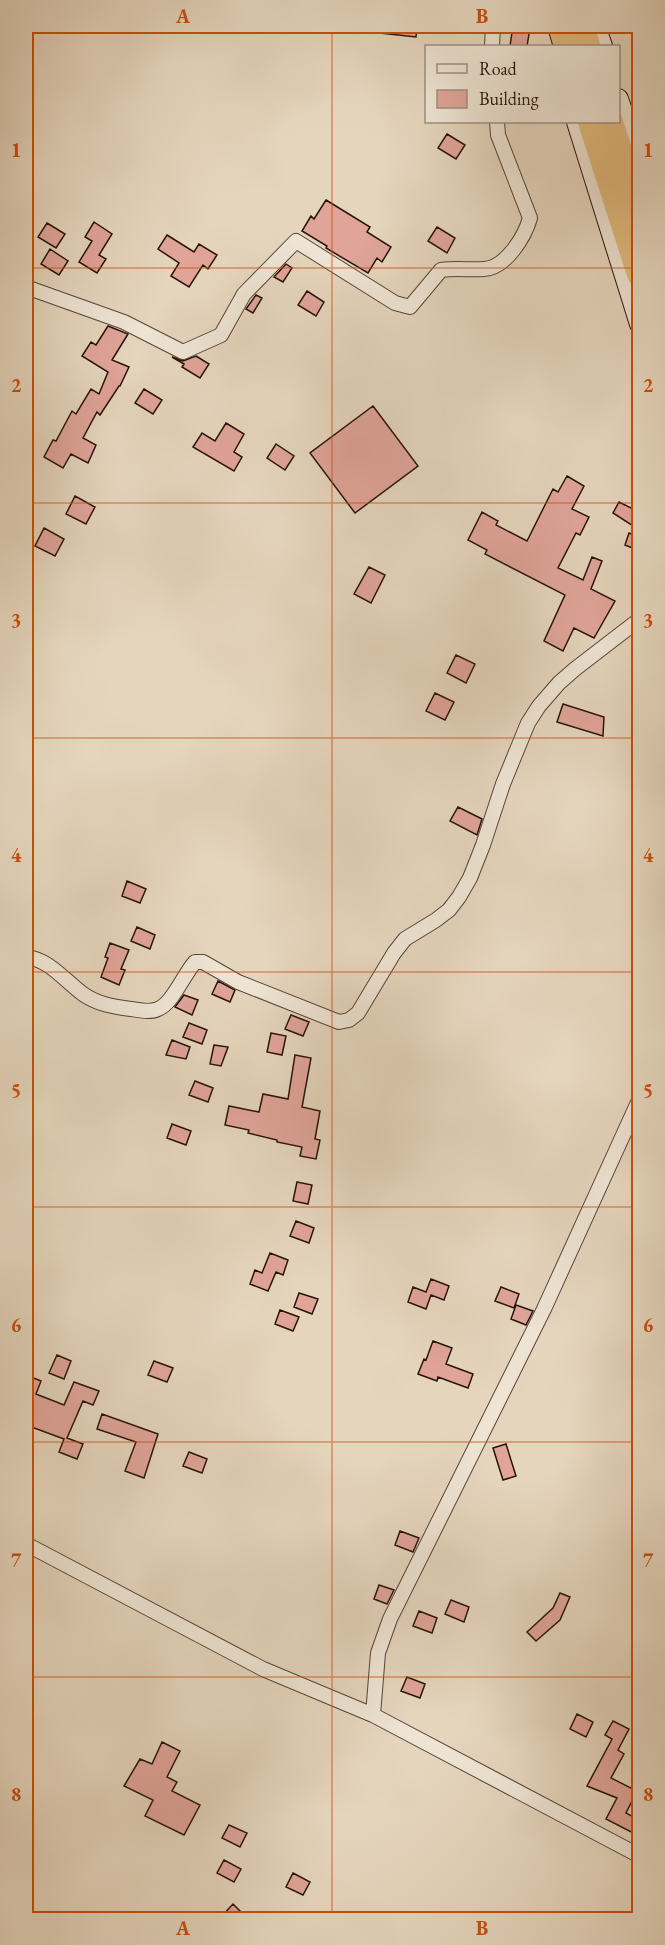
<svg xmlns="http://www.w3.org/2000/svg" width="665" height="1945" font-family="'EB Garamond',serif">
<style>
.building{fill:#e0a499;stroke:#27130b;stroke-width:1.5}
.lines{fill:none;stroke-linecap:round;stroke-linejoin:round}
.street-casing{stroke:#564438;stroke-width:16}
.secondary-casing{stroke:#27130b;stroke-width:22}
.highway-casing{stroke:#27130b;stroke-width:28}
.street{stroke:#eee4d4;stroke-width:14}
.secondary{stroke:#eee4d4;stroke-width:20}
.highway{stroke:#e2ba7e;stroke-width:26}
.grid{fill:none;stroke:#cb4e0c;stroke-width:1.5;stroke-opacity:0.55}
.neatline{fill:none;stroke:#cb4e0c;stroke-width:2}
.grid-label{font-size:20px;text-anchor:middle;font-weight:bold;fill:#cb4e0c}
</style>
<rect width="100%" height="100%" fill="#e5d5bd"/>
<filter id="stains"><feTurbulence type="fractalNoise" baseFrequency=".00333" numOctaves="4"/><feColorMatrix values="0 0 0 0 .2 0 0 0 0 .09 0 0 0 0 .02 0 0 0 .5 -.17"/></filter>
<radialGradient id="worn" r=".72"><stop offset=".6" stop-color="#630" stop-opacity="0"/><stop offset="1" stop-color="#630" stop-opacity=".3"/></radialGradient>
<path class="building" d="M380 26H417L416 37 380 33Z
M513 26 530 28 527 46H510Z
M447 134 465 145 456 159 438 148Z
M326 200 370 227 367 232 391 247 382 262 377 258 368 273 326 248 327 246 302 231 311 216 314 219Z
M94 222 112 234 99 255 106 259 97 273 79 262 92 241 85 237Z
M47 223 65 234 56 248 38 237Z
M437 227 455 238 447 253 428 241Z
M167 235 194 252 199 244 217 255 208 269 203 265 189 287 171 276 179 263 158 249Z
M50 249 68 261 59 275 41 264Z
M286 264 292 268 283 282 274 277Z
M307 291 324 302 316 316 298 305Z
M256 295 262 298 253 313 246 309Z
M108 326 128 334 112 360 129 367 120 386H119L100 415 97 412 83 438 96 445 88 463 71 454 63 468 44 457 53 440 56 441 72 411 76 414 91 389 99 394 108 372 82 356 91 342 96 345Z
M196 356 209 364 200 378 182 367 184 364 172 357 183 361Z
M144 389 162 400 153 414 135 403Z
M373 406 418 466 355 513 310 453Z
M226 423 244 434 234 452 242 457 234 471 193 447 202 433 215 441Z
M276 444 294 456 285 470 267 458Z
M567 476 584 486 572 509 589 517 580 535 576 533 558 568 583 580 592 557 602 561 591 589 615 601 594 638 574 628 563 651 544 641 565 595 485 554 487 550 468 540 482 512 498 521 496 525 527 541 553 489 558 492Z
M75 496 95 507 86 524 66 514Z
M619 502 639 512 633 526 613 513Z
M44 528 64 539 55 556 35 546Z
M629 533 639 537 635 549 625 545Z
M369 567 385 575 371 603 354 594Z
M456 655 475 664 466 683 447 673Z
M435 693 454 702 445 720 426 711Z
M563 704 604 717 603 736 557 722Z
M458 807 482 819 477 835 450 821Z
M127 881 146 889 140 903 122 896Z
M137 927 155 935 150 949 131 941Z
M110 943 129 950 121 969 125 970 119 985 101 977 108 958 105 957Z
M218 981 235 990 230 1002 212 994Z
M184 995 198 1000 192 1015 175 1007Z
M291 1015 309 1022 303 1036 285 1029Z
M189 1023 207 1030 202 1044 183 1037Z
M271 1033 286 1036 282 1055 267 1052Z
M172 1040 190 1047 186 1059 166 1055Z
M214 1045 228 1047 221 1066 210 1064Z
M295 1055 311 1058 302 1107 320 1111 315 1139 320 1140 316 1159 300 1156 302 1147 277 1142V1140L248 1133 249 1130 225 1125 229 1106 259 1112 263 1094 288 1099Z
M195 1081 213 1088 208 1102 189 1095Z
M172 1124 191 1131 186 1145 167 1138Z
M297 1182 312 1185 308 1204 293 1201Z
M296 1221 314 1228 309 1243 290 1236Z
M270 1253 288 1260 283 1275 276 1272 268 1291 250 1284 255 1270 262 1273Z
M431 1279 449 1286 444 1300 431 1295 426 1309 408 1302 413 1287 426 1292Z
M501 1287 519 1294 514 1308 495 1301Z
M299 1293 318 1299 312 1314 294 1307Z
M516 1305 533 1311 526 1325 511 1319Z
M280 1310 299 1317 293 1331 275 1324Z
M433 1341 452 1348 446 1364 473 1374 468 1388 438 1377 437 1381 418 1374 424 1359 426 1360Z
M57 1355 71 1361 64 1379 49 1373Z
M154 1361 173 1368 167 1382 148 1375Z
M26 1375 41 1381 36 1394 64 1405 74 1382 99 1391 93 1405 83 1401 67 1438 83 1444 77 1459 59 1452 64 1439 26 1425Z
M102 1414 158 1434 144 1478 125 1471 136 1442 97 1429Z
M506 1444 516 1476 503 1480 493 1448Z
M189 1452 207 1459 202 1473 183 1466Z
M400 1531 419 1538 413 1552 395 1545Z
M379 1585 394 1590 387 1604 374 1599Z
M560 1593 570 1597 560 1620 536 1641 527 1632 553 1608Z
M451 1600 469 1607 464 1622 445 1614Z
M419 1611 437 1618 432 1633 413 1626Z
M407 1677 425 1684 420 1698 401 1691Z
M577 1714 593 1722 586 1737 570 1729Z
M613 1721 629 1729 618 1750 624 1754 611 1778 637 1791 626 1813 639 1820V1836L606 1819 617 1798 587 1786 612 1739 605 1735Z
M162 1742 180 1751 167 1777 177 1782 172 1791 200 1805 184 1835 145 1816 153 1800 124 1786 140 1759 152 1764Z
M229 1825 247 1833 240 1847 222 1838Z
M224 1860 241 1869 234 1882 217 1873Z
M293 1873 310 1882 303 1895 286 1887Z
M233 1904 249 1920H218Z"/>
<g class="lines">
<defs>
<path id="street" d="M492 46 493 26
M26 287 124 322 183 352 221 335 244 294 296 241 395 303 410 307 441 270C456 268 470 270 484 269 506 268 525 236 530 218L498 135 497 122
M26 957C49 959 65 981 83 994 97 1004 114 1007 131 1009 139 1010 150 1013 158 1009 173 1003 184 974 195 962H203L238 982 339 1022 349 1020 358 1013 394 953 405 939 436 920 449 910 459 897 470 878 483 845 503 784 528 723 539 706 559 683 575 669 640 619
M26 1544 263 1669 373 1715 640 1856
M373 1715 378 1653 390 1619 544 1309 640 1098"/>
<path id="secondary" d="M595 26 602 46
M618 99 640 164
M577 122 640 324"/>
<path id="highway" d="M561 26 567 46
M581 26 587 46
M591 122 640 274
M610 122 640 216"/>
</defs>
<use href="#street" class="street-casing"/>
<use href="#secondary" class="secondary-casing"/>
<use href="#highway" class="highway-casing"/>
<use href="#street" class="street"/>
<use href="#secondary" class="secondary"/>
<use href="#highway" class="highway"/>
</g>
<path class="grid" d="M332 26V1920M26 268H640M26 503H640M26 738H640M26 972H640M26 1207H640M26 1442H640M26 1677H640"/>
<rect width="665" height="1945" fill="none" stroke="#e5d5bd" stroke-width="66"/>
<rect x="425" y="45" width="195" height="78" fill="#eee4d4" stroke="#9e9084" stroke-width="1.5"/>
<rect x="437" y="64" width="30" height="9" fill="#eee4d4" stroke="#9e9084" stroke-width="1.5"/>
<text x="479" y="75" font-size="18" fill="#27130b">Road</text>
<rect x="437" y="90" width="30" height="18" fill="#e0a499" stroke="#9e9084" stroke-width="1.5"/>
<text x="479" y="105" font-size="18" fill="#27130b">Building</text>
<rect x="33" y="33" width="599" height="1879" class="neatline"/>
<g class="grid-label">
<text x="183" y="23">A</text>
<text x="482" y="23">B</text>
<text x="16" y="157">1</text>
<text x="648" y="157">1</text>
<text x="16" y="392">2</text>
<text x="648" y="392">2</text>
<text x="16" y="627">3</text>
<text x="648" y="627">3</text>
<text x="16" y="862">4</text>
<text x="648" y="862">4</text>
<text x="16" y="1097">5</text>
<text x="648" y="1097">5</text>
<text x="16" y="1332">6</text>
<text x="648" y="1332">6</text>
<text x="16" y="1567">7</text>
<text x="648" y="1567">7</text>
<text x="16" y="1801">8</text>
<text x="648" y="1801">8</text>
<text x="183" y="1935">A</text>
<text x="482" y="1935">B</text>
</g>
<rect width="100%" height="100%" filter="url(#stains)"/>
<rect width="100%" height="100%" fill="url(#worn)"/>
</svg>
